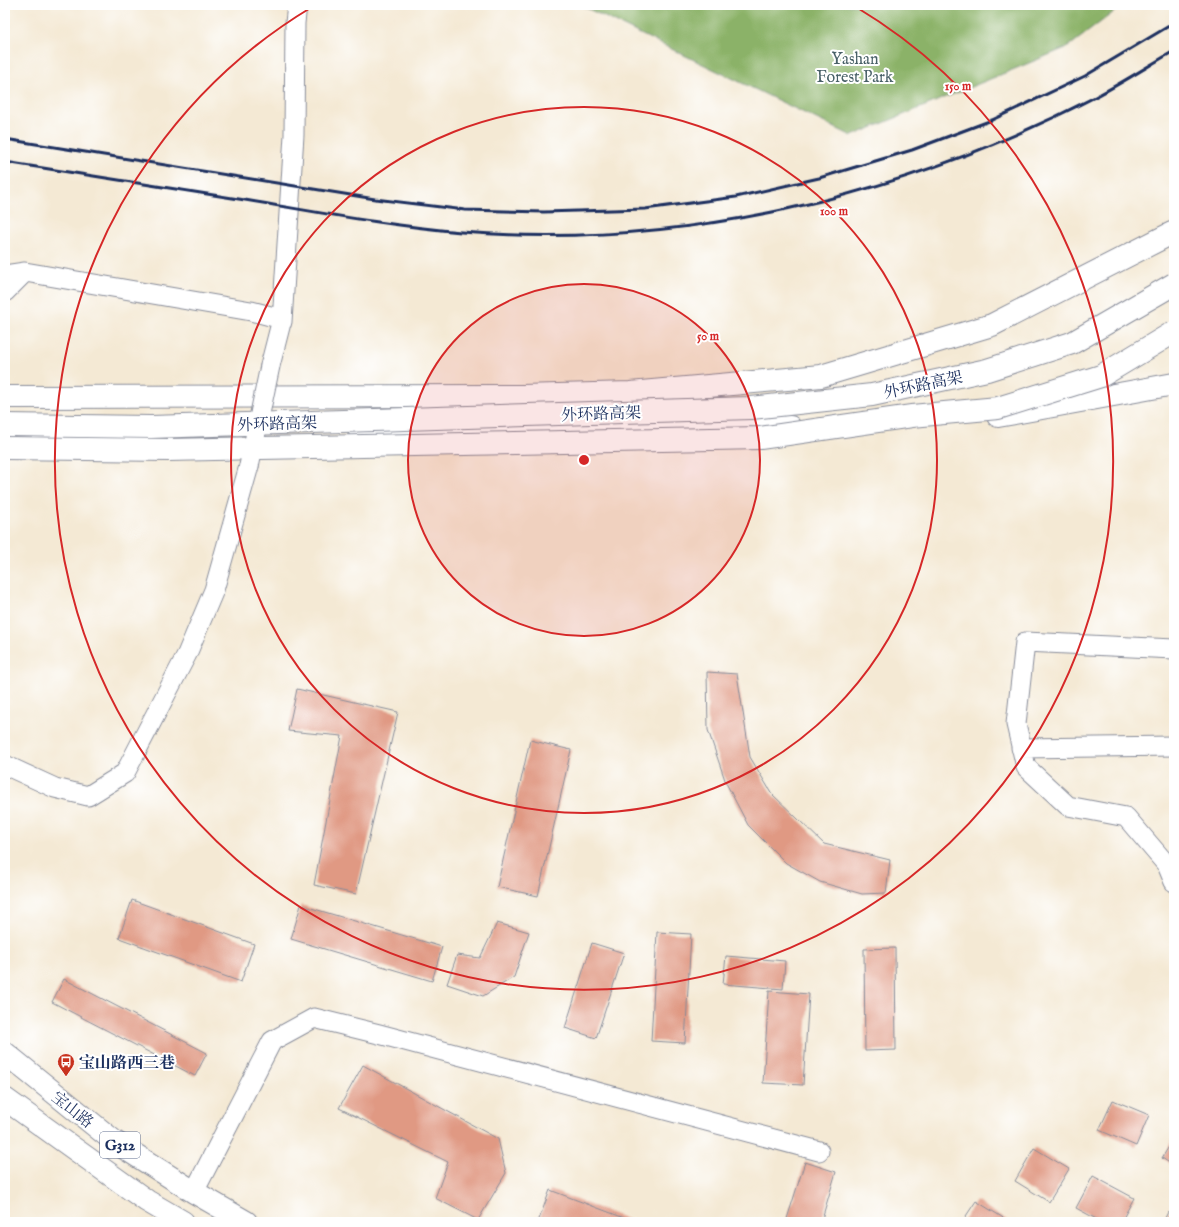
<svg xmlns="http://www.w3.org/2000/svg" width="1179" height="1227" font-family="'IM FELL English','Noto Serif SC',serif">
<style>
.forest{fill:#8bb268;stroke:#537063}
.building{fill:#e09983}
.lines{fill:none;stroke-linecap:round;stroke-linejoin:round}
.street-casing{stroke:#888c99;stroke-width:21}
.primary-casing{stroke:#888c99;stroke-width:24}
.highway-casing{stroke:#888c99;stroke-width:24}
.street{stroke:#fff;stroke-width:19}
.primary{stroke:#fff;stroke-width:22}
.highway{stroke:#fff;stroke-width:22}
.rail{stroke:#1b2f5e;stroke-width:3}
.street-bridge-casing{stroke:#888c99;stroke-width:21;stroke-linecap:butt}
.highway-bridge-casing{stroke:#888c99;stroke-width:24;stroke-linecap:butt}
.street-bridge{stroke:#fff;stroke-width:19}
.highway-bridge{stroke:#fff;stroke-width:22}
.ring{fill:none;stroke:#d62828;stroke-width:2}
.labels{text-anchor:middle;stroke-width:4;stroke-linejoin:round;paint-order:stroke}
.shield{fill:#fff;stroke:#5f6d8e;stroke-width:1}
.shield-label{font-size:15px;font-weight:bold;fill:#1b2f5e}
.park-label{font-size:16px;fill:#475f66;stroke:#fff}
.street-label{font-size:16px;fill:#1b2f5e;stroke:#fff}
.poi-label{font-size:16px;font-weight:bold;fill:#1b2f5e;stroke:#fff;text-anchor:start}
.centre{fill:#d62828;stroke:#fff;stroke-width:2}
.ring-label{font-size:12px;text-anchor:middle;font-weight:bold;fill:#d62828;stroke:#fff;stroke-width:4;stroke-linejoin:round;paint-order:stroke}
</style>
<rect width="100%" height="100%" fill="#fff"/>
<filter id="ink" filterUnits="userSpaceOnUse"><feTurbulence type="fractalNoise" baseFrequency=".025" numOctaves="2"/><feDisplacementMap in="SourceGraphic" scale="8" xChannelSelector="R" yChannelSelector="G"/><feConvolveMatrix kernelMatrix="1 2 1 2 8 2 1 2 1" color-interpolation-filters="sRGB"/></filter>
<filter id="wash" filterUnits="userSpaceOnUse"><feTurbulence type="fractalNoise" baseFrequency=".012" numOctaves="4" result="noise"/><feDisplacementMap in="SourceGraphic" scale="16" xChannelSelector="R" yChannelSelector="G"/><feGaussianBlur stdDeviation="0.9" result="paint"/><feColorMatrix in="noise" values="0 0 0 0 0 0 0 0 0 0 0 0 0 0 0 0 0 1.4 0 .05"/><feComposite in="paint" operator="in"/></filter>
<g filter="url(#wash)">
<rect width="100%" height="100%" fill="#f4e9d4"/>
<path class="forest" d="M580 5H1123L1068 47 852 136Z"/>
<g id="blocks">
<path class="building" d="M707 672 737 674 750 757 772 794 824 844 890 860 886 893 862 894 820 882 786 863 748 825 726 783 708 730Z
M297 689 398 712 356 894 314 885 342 736 288 731Z
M530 740 571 750 538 896 497 887Z
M132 900 254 944 241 982 119 938Z
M301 905 442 947 432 981 291 939Z
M497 923 529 932 514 977 483 996 447 984 457 955 480 958Z
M657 932 691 934 685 1043 651 1041Z
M592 943 624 953 596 1038 565 1028Z
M895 948 896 1050 865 1051 864 949Z
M726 956 785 961 783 989 723 984Z
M64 979 207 1053 195 1076 52 1002Z
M769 991 809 994 803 1085 763 1083Z
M363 1065 498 1139 506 1173 478 1220 435 1198 448 1162 339 1108Z
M1113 1100 1149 1115 1136 1146 1099 1130Z
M1174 1138V1166L1162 1158Z
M1034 1148 1069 1169 1049 1202 1015 1181Z
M805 1162 836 1172 821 1222H786Z
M1093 1176 1134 1198 1121 1222H1102L1076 1208Z
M550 1190 635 1222H538Z
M976 1201 1010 1222H962Z
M1168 1212 1174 1215V1222H1163Z"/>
</g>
</g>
<g filter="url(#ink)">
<use href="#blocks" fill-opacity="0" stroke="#888c99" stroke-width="1"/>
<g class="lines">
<defs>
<path id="street" d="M5 275 25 272 251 311 282 319 270 366
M5 292 25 272
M282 322 294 135 295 23 297 5
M1174 649 1025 642 1016 724 1026 767 1068 806 1126 817 1167 865 1174 882
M1021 748 1174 746
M5 765 55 788 88 796 125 773 187 654 214 590 249 466
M194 1192 272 1041 314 1018 379 1034 819 1151"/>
<path id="primary" d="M5 1053 115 1142 194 1192 246 1222
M5 1099 147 1201 183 1222"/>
<path id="highway" d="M5 397 522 396 630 393 821 376 992 325 1172 233
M998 416 1174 384
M360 431 790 427"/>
</defs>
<use href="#street" class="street-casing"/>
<use href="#primary" class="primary-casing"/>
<use href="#highway" class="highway-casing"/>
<use href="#street" class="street"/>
<use href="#primary" class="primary"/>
<use href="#highway" class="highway"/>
<path class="rail" d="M5 139 375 199 465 210 544 212 645 209 736 197 819 178 912 150 992 120 1085 76 1174 23
M5 162C85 175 165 187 245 200 317 212 389 226 461 232 680 250 902 197 1095 97 1122 83 1148 66 1174 51"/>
<defs>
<path id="street-bridge" d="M249 466 270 366"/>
<path id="highway-bridge" d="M5 425 151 427 751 408 872 395 987 370 1072 343 1174 284
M5 448 168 450 760 438 912 416 998 408 1101 376 1174 332"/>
</defs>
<use href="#street-bridge" class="street-bridge-casing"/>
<use href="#highway-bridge" class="highway-bridge-casing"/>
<use href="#street-bridge" class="street-bridge"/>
<use href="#highway-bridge" class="highway-bridge"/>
</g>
</g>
<circle cx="584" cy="460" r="176" fill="#d62828" fill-opacity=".12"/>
<g class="ring">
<circle cx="584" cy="460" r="176"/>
<circle cx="584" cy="460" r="353"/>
<path d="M856 7A529 529 0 1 1 312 7"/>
</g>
<defs>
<symbol id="bus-pin" viewBox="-11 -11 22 30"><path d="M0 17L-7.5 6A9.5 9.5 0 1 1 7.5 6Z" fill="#c8321e" stroke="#fff"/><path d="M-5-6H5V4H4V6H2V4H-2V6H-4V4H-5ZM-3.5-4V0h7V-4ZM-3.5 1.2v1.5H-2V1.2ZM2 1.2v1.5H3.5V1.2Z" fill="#fff"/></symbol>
</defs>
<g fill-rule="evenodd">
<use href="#bus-pin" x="56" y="1052" width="20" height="27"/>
</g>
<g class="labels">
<rect class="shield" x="100" y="1132" width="40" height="26" rx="3"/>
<g class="shield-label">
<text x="120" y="1150">G312</text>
</g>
<g class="park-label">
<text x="855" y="64">Yashan<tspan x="855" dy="18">Forest Park</tspan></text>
</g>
<g class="street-label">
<text transform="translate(923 384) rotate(-12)" y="6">外环路高架</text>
<text transform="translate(601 413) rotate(-2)" y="6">外环路高架</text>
<text transform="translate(277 423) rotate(-2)" y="6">外环路高架</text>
<text transform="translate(73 1109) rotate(38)" y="6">宝山路</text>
</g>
<g class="poi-label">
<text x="79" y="1068">宝山路西三巷</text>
</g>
</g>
<circle cx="584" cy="460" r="6" class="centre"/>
<g class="ring-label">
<text x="958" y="90">150 m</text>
<text x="834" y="215">100 m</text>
<text x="708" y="340">50 m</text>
</g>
<rect width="1179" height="1227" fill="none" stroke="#fff" stroke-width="20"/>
</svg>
